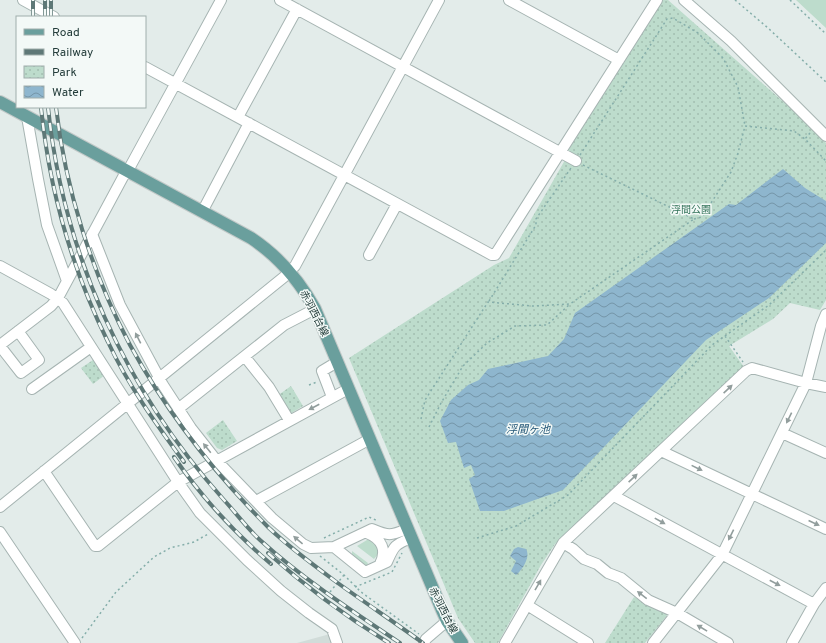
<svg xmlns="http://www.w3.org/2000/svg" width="826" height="643" font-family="Overpass,'Noto Sans JP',sans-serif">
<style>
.built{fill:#d1dcd9}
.green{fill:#bddccc}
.park{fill:url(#park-dots)}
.water{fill:url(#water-waves)}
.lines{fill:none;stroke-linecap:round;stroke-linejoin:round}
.minor-casing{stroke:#a6b4b2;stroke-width:12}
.major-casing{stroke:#c2c9c8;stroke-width:14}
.path{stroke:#85aeaa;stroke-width:1.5;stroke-dasharray:2 3;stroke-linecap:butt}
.minor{stroke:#fff;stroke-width:10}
.major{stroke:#6a9f9d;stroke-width:12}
.rail-casing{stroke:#5e7877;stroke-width:4}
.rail{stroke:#f3f9f7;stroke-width:2.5;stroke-dasharray:8;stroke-linecap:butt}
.oneway{fill:#929e9d}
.labels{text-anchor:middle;stroke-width:3;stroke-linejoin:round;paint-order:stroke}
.park-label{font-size:10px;fill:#307157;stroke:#f3f9f7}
.street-label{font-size:10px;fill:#243d3b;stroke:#f3f9f7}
.water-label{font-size:11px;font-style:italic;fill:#215576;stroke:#f3f9f7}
</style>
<defs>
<pattern id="park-dots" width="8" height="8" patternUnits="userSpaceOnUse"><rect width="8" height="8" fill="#bddccc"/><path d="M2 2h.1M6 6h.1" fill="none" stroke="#a2beb0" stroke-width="1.8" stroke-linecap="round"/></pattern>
<pattern id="water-waves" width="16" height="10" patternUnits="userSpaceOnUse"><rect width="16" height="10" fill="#8eb6ce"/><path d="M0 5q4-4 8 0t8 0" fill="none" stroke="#7495a8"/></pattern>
</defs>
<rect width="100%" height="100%" fill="#e3ecea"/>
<path class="built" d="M330 634 333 643H297Z"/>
<path class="green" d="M796 0H826V28Z
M367 540H371L377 543 379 553 374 559 357 546Z
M352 551 368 563 367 565H364L352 557Z"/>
<path class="park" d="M663 0H668L812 127 826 143V300L820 310 790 303 773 319 729 346 744 367 555 544 541 565 498 643H475L458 618 349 358 494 265 509 258 565 160 570 147Z
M93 360 105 375 93 384 81 368Z
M291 386 303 406 288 415 277 396Z
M223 420 237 441 222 450 217 448 206 433Z
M634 597 668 614 645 643H605Z"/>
<path class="water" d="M783 169 805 188 826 201V243L769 298 706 340 563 490 504 511H480L469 479 475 475 471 465 464 468 456 442 448 443 440 421 451 400 468 385 479 380 488 369 548 356 564 339 575 313 729 204 736 205Z
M518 547 526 549C531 557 522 570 516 575L511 571 516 561 510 556 514 549Z"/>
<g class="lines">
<defs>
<path id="minor" d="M23 0 54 17
M280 0 576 161
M509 0 619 60
M684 0 731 41 826 136
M145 67 492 255H495L657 0
M27 117 38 179 47 225 67 281
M238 117 297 9
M202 212 249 123
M92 234 120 305 163 385 191 428 217 461 272 518 303 544 311 548 334 547
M369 255 397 204
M0 266 51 294 63 303 178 482 200 513 247 560 281 591 309 613 332 629 337 643
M0 345 51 306 58 298 123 177 131 165 221 0
M0 346 21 373 39 360 18 331
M245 357 269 387 289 420
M32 389 91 347
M332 397 322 371 337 362
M178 409 284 325 315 309
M782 433 826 453
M661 451 826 529
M44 471 95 546H98L178 482 348 389
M614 496 814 604
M256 501 370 439
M0 507 284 277 295 266 439 0
M407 529C390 536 389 536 372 529L334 547 365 572 387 562C394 546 394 545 411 538
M0 532 75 643
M367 533C382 539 387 550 380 564
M563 543 573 549 584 559 597 564 608 573 621 578 648 600 677 613 728 643
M527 605 588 643
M424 643 426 639 447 621
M505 643 563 543 746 371 752 368 806 383 826 387
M653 643 722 555 806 383 821 326 826 314
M792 643 814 604 826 588"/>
<path id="major" d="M0 102 251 238C278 256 299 280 315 309L442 610 447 621 462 643"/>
</defs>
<use href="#minor" class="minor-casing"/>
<use href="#major" class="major-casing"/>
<path class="path" d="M735 0 768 28 826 82
M790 0 826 34
M810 133 805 139 826 161
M580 155 667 19 673 18 698 33 723 58 738 87 745 126
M694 219 702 217 731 172 738 153 745 126 794 131 805 139
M489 301 536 225V219L571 168
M725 336 743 362
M309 385 317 382
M421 419 425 400 488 302 533 306 570 304 694 219 583 165
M429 427 441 403 463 366 487 343 515 326 547 325 570 304
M324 538 369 517 378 521
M477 538 516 526 568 495 712 345 769 305 826 250
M320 556 344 575 361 592 419 634
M355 587 392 572 402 553
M330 592 344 575
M82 638 116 592 154 557 170 548 194 542 208 534"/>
<use href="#minor" class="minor"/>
<use href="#major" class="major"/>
<defs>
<path id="rail" d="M33 17V0
M45 17V0
M51 17V0
M41 107C49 188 72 269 108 342 128 385 156 424 184 462
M48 107C63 254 126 391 224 500 236 513 247 528 260 540 303 579 352 611 400 643
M56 107C65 188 92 273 130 345 166 411 216 475 269 528 289 547 312 564 335 581 364 602 394 622 423 643
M174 457C200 495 236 534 271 564
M268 553C306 587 345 616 389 643"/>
</defs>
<use href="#rail" class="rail-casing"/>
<use href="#rail" class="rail"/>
</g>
<defs><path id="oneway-solid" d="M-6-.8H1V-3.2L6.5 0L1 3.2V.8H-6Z"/></defs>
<g class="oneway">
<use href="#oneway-solid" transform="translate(138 338) rotate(-117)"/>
<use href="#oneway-solid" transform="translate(728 389) rotate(-43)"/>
<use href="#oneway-solid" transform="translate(314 407) rotate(152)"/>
<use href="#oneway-solid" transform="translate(789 418) rotate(116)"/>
<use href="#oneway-solid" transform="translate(207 448) rotate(-129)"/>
<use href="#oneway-solid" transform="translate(697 468) rotate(26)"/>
<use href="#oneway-solid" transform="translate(633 478) rotate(-43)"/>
<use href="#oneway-solid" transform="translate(660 521) rotate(29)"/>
<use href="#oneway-solid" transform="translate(814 523) rotate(25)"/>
<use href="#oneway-solid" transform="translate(731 535) rotate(116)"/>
<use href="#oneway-solid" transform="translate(298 540) rotate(-140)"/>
<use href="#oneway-solid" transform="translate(775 583) rotate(28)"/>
<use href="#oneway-solid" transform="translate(538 585) rotate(-60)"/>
<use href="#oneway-solid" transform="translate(642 595) rotate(-142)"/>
<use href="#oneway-solid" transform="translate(702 628) rotate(-149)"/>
</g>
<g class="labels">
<g class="park-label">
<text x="691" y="213">浮間公園</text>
</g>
<g class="street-label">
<text transform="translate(315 313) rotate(63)" y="4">赤羽西台線</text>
<text transform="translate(444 610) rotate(63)" y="4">赤羽西台線</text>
</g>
<g class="water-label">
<text x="528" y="433">浮間ヶ池</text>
</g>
</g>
<rect x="16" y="16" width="130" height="92" fill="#f3f9f7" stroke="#a0aeac"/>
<rect x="24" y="29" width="20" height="6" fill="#6a9f9d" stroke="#a0aeac"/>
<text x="52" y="36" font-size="12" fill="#243d3b">Road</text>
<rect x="24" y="49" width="20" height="6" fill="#5e7877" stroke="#a0aeac"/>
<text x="52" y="56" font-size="12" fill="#243d3b">Railway</text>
<rect x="24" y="66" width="20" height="12" fill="url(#park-dots)" stroke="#a0aeac"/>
<text x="52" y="76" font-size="12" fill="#243d3b">Park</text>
<rect x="24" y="86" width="20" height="12" fill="url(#water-waves)" stroke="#a0aeac"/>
<text x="52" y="96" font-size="12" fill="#243d3b">Water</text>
</svg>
